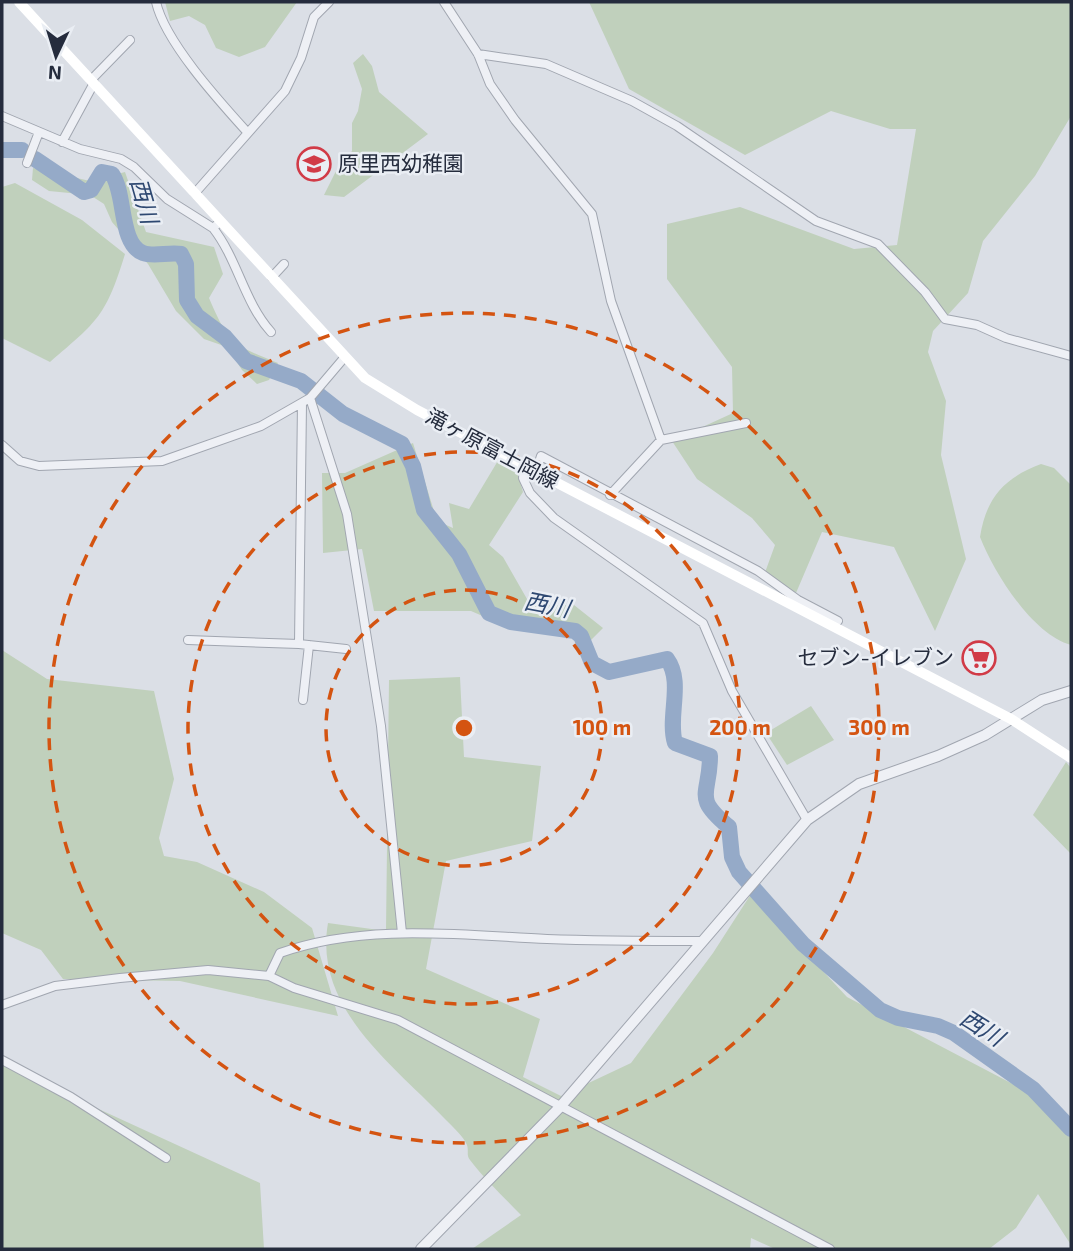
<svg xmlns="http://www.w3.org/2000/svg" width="1073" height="1251" font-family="'Exo 2','Noto Sans JP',sans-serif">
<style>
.green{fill:#c0d0bc}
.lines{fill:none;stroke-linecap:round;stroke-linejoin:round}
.river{stroke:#95aac8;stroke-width:16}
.minor-casing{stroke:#a1a6b0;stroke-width:10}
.tertiary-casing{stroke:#a1a6b0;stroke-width:12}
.minor{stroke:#eef0f5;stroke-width:8}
.tertiary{stroke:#eef0f5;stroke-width:10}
.secondary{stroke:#fff;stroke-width:10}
.ring{fill:none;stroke:#d45411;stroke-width:3.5;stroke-dasharray:12 9}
.labels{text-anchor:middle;stroke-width:5;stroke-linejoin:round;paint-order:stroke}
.poi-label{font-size:21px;fill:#252c3d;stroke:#eaeef4;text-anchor:start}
.street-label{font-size:21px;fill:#252c3d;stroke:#eaeef4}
.water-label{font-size:23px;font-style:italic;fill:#2e4871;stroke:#eaeef4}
.centre{fill:#d45411;stroke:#eaeef4;stroke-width:3.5}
.ring-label{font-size:21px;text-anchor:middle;font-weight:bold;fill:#d45411;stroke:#eaeef4;stroke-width:5;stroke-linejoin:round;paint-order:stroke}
</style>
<rect width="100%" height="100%" fill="#dbdfe6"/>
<path class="green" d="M165 2H297L265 47 239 57 216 48 205 25 189 16 170 21Z
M589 2H1071V116L1035 176 983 241 968 293 933 331 928 352 946 401 941 455 966 559 935 631 894 547 822 532 796 593 763 578 775 545 752 518 697 479 672 441 733 413 732 367 667 279V224L740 207 854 249 897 245 916 129H890L831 111 745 155 629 89Z
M363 54 372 66 379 92 428 134 344 197 324 195 335 173 352 151V123L358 111 362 89 353 63Z
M33 168 90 181 125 172 146 232 214 247 223 274 209 298C229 344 231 344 278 363L269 380 257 384 242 370 227 347 204 339 176 311 148 264 112 222 104 204 90 195 49 191 32 180Z
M15 183 82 220 125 254C106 316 98 321 50 362L2 338V187Z
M413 443 437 521 453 528 449 503 469 509 499 459 517 471 523 492 489 545 503 557 527 599 547 605H574L603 628 589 642 566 631 508 627 471 611H374L362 549 323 553 322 473H345Z
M1041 464 1054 468 1071 485V645C1033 635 994 573 980 537 986 499 1003 478 1041 464Z
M2 650 47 679 154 691 174 779 159 838 164 856 197 862 264 892 312 928 338 1016 180 981 63 979 41 950 2 933Z
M460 677 464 757 541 766 532 841 446 861 426 969 540 1019 523 1077 561 1096 631 1063 713 953 751 894 847 997 1045 1101 1071 1126V1245L1038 1194 1016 1228 989 1249H775L751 1238 750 1249H472L521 1215C504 1197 485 1180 470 1160 466 1155 469 1151 467 1145 464 1137 453 1127 446 1120 395 1066 313 1009 328 923L386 931 389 680Z
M811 706 834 740 787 765 766 733Z
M1066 762 1071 768V854L1033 815Z
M2 1056 55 1089 260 1183 264 1249H2Z"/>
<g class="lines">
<path class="river" d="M2 150H22
M35 159 84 192 91 190 102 172 112 174C126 194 119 244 143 253 153 257 169 252 181 254L186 264 187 300 197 316 225 337 246 361 301 381 343 414 402 444 413 466 424 510 459 554 489 613 511 622 575 631 581 636 592 663 609 672 667 659C684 682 667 717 675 743L710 756C710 796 692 796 729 827L732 857 739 872 803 944 880 1010 898 1018 938 1026 954 1033 1033 1089 1071 1129"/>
<defs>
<path id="minor" d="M156 2C165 42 220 102 248 133
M444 2 478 54 490 84 515 120 592 214 611 301 661 440 746 423
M478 54 546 64 632 101 677 126 816 221 878 244 925 292 945 319 977 325 1006 338 1071 356
M91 80 130 40
M2 116 80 149 121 159 134 167 167 199 213 228 220 222
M62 142 94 83
M27 163 39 132
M195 193 285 91 301 58 314 17 329 2
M213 228C238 260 244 302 271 332
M272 277 284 264
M310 398 347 514 381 726 402 933
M302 403 299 644 346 649
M2 445 20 461 39 466 162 461 261 426 310 398 344 358
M524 466 523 478 530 493 554 518 703 623 732 691 807 820
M536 472 541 456 758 571 798 600 838 621
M610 495 661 440
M188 640 299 644
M303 700 309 645
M269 976 280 953C364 923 460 935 547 939 599 941 651 941 703 941
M2 1005 55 986 120 978 208 970 269 976 294 988 398 1020 830 1249
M2 1060 71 1097 166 1158"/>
<path id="tertiary" d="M421 1249 560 1107 807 820 859 784 938 756 985 735 1042 700 1071 691"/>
</defs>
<use href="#minor" class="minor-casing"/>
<use href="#tertiary" class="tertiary-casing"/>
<use href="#minor" class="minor"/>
<use href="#tertiary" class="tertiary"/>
<path class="secondary" d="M19 2 365 378 417 410 1011 719 1071 758"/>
</g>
<g class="ring">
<circle cx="464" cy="728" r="138"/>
<circle cx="464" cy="728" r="276"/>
<circle cx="464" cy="728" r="415"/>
</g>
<defs>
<symbol id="school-ring" viewBox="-11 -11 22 22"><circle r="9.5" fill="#eaeef4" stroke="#d13b47" stroke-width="1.5"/><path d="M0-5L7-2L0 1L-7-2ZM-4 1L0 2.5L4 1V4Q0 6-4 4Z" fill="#d13b47"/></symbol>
<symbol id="supermarket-ring" viewBox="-11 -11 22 22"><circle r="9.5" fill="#eaeef4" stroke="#d13b47" stroke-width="1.5"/><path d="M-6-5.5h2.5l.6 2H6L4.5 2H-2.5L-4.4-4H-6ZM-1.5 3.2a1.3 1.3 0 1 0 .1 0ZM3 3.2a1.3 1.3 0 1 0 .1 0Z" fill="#d13b47"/></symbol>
</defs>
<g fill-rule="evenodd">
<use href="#school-ring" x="295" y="145" width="38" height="38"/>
<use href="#supermarket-ring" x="960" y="639" width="38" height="38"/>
</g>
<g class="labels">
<g class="poi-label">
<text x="338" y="171">原里西幼稚園</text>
<text x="954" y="665" text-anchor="end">セブン-イレブン</text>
</g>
<g class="street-label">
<text transform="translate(492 449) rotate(28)" y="7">滝ヶ原富士岡線</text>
</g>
<g class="water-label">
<text transform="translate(144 201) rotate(74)" y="8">西川</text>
<text transform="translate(547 605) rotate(11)" y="8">西川</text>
<text transform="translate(982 1028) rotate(32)" y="8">西川</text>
</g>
</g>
<circle cx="464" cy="728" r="10" class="centre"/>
<g class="ring-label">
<text x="602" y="735">100 m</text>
<text x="740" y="735">200 m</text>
<text x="879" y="735">300 m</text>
</g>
<rect width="1073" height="1251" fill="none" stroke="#252c3d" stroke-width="7"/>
<g transform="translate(56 56) rotate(184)" stroke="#eaeef4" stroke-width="5" paint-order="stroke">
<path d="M0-5L12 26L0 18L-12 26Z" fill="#252c3d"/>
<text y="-10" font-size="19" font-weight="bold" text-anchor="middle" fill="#252c3d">N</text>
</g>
</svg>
